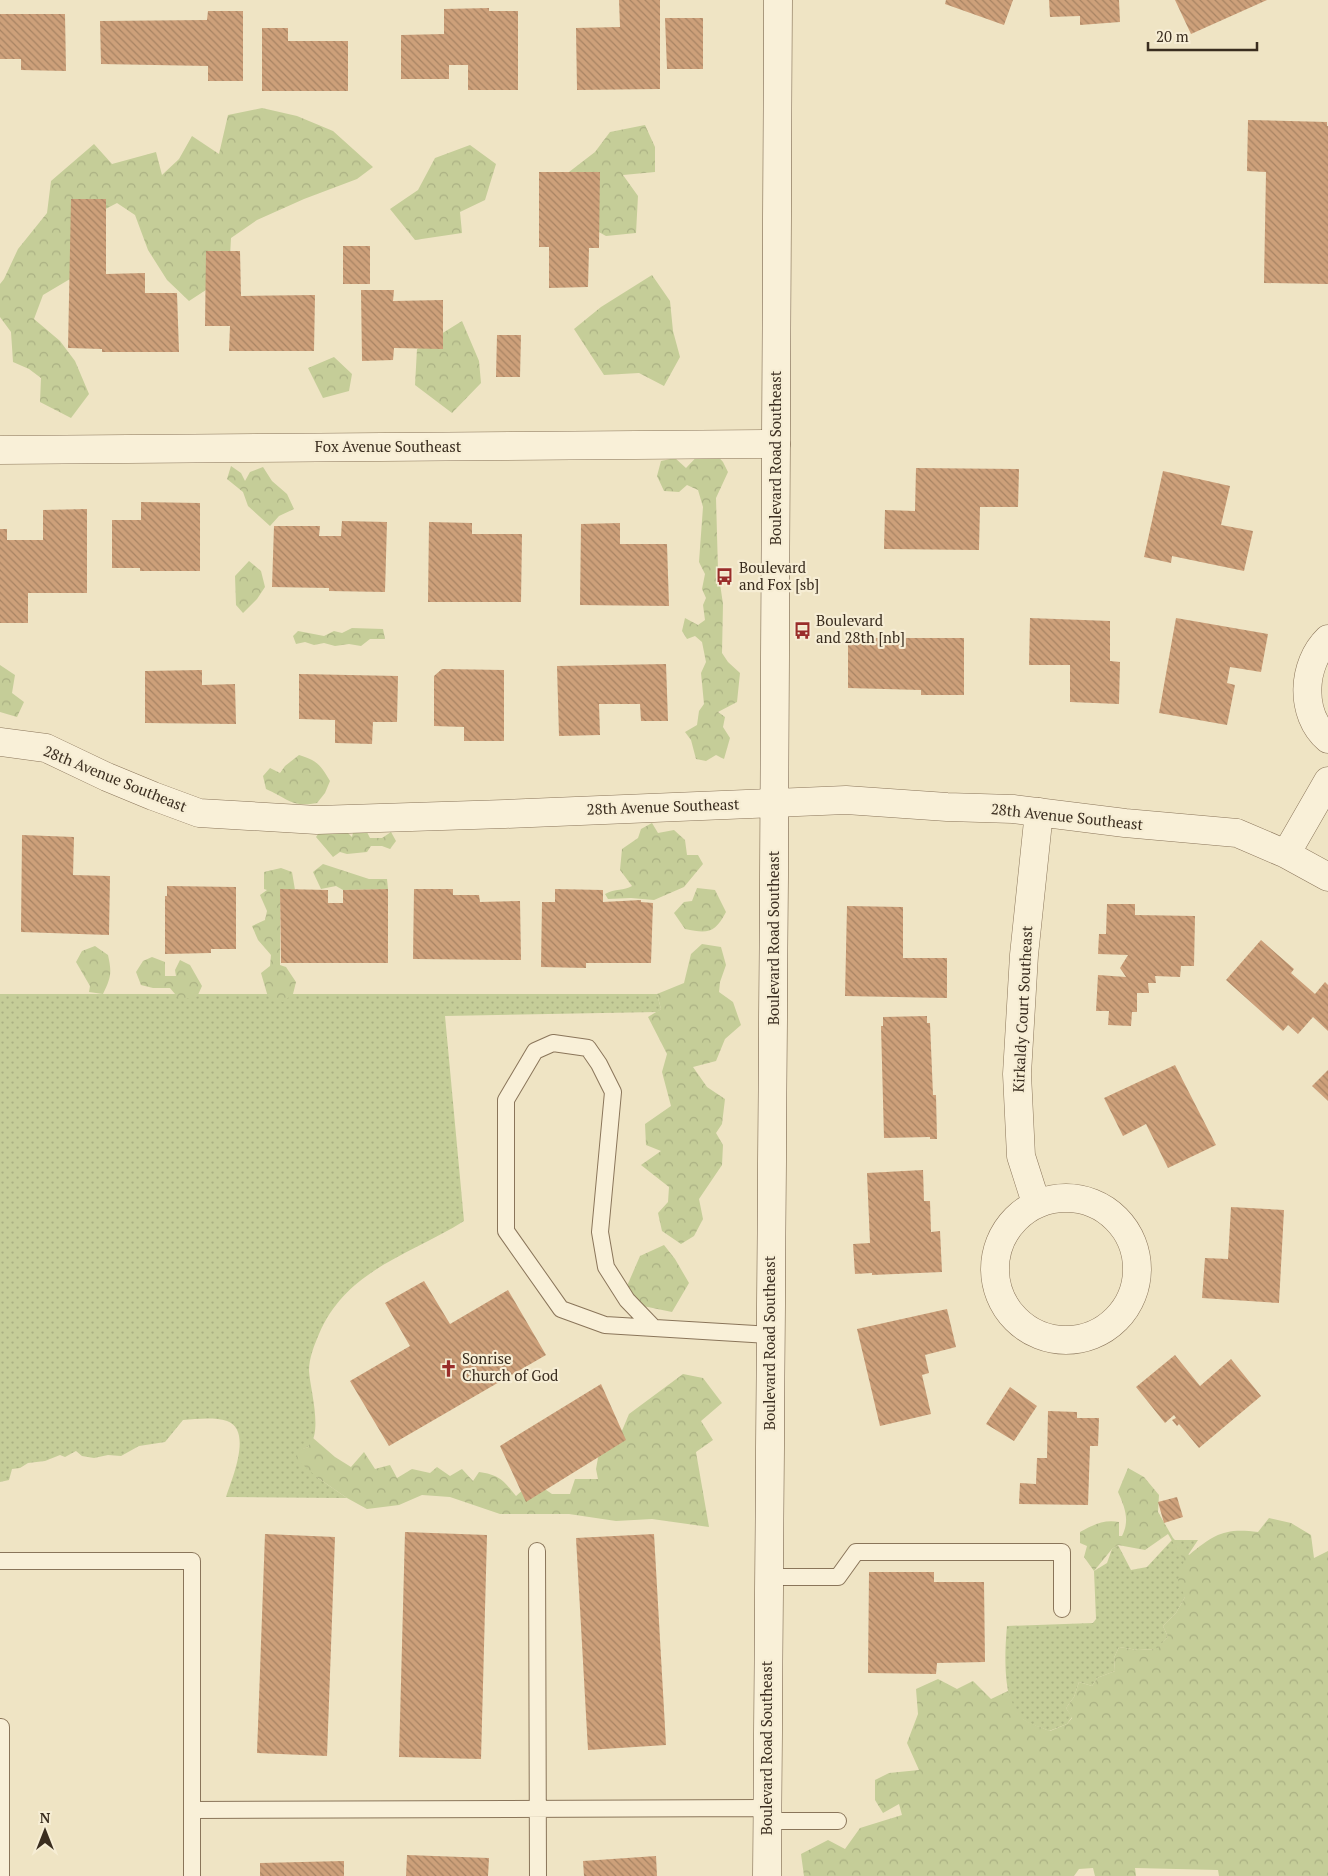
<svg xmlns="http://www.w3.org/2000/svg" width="1328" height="1876" font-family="'PT Serif',serif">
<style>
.green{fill:url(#green-dots)}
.forest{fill:url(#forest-crowns)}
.building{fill:url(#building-back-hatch)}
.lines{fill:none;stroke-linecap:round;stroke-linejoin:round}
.lane-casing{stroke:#8a755a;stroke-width:18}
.street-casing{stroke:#8a755a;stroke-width:29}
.secondary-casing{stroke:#6c563e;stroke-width:29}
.lane{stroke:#f9f0d8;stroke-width:16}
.street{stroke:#f9f0d8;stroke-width:28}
.secondary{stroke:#f9f0d8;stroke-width:28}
.labels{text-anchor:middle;stroke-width:4.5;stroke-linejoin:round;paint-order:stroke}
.street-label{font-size:15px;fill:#3a2d1f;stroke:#f6edd4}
.poi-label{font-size:15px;fill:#3a2d1f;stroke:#f6edd4;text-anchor:start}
</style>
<defs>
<pattern id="green-dots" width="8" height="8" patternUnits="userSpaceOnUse" patternTransform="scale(1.25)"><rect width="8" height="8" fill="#c5cd98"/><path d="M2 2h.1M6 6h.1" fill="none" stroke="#aab083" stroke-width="1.8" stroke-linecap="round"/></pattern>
<pattern id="forest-crowns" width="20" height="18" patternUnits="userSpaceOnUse" patternTransform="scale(1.25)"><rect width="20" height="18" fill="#c5cd98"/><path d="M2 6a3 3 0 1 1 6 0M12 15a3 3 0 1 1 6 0" fill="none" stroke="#aab083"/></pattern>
<pattern id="building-back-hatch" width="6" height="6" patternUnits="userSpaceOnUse" patternTransform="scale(1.25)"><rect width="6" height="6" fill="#cda07a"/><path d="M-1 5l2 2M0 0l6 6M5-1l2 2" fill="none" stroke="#a78363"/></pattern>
</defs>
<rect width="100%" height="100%" fill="#efe4c4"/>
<path class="green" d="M0 994H657L661 1009 657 1012 445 1016 464 1221C410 1255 347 1269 319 1334 314 1346 309 1358 309 1371 310 1389 323 1431 309 1446 307 1448 302 1449 299 1451L318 1478 347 1498 226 1497C232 1479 253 1430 227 1421 214 1417 197 1419 183 1420L165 1442 139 1446 121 1456 108 1455 94 1458 82 1456 76 1451 65 1457 60 1455 45 1461 28 1463 20 1468 12 1469 9 1480 0 1482Z
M1172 1540H1198L1184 1561 1185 1597 1176 1613 1163 1626 1168 1637 1157 1649 1138 1650 1119 1647 1114 1658 1115 1671 1097 1678 1092 1686 1079 1682 1074 1697 1066 1708 1072 1717 1067 1724 1049 1731C1041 1727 1031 1725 1024 1720 1001 1707 1005 1648 1007 1626L1093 1623 1096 1619 1094 1571 1107 1563 1112 1549 1118 1545 1131 1570 1147 1567Z"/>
<path class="forest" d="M262 108 297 116 333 131 373 167 357 179 304 199 257 220 231 238 229 275 189 301 167 280 148 250 135 215 117 203 94 215 70 279 43 295 34 319 60 341 75 361 89 394 71 418 40 402 41 378 29 369 13 362 11 332 0 317V284L4 279 18 249 47 213 51 181 94 144 112 164 156 152 162 175 179 159 192 136 219 154 228 115Z
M645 125 655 147V172L623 175 638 196 636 233 606 236 577 220 576 193 569 172 595 152 610 132Z
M470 145 496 164 485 200 460 212 462 233 415 240 390 209 418 190 435 158Z
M652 275 670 301 673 331 680 357 664 386 639 373 604 375 574 329 601 307Z
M462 321 479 361 481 383 452 413 415 385 417 349Z
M334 357 352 374 349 391 323 398 308 368Z
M708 445 723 462 728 472 716 498 718 570 723 604 722 653 728 662 740 673 737 702 718 712 725 717 723 727 730 738 724 759 716 755 706 761 696 759 691 740 685 732 697 725 699 711 704 704 701 673 706 662 702 642 695 636 687 639 682 631 685 618 698 625 705 620 703 605 706 598 702 589 705 574 699 562 703 507 698 490 687 485 679 492 664 491 657 476 661 461 675 458 686 468Z
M231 466 241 473 245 481 250 472 263 467 272 481 287 494 294 509 279 516 270 526 248 506 243 492 227 479Z
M249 561 261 571 265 587 257 599 243 613 236 605 235 576Z
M352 628 383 629 385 639H370L361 646 349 644 335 646 324 643 314 645 305 642 296 644 293 636 298 631 324 636 334 631 342 633Z
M0 665 15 675 12 693 24 702 17 717 0 712Z
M299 755C316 760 321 765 330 781L325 793 317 803C292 808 287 798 266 789L263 776 270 768 280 773 285 766Z
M652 823 658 833 674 830 685 840 687 855H698L703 864 684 887 654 900 631 898 608 899 605 894C615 888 624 891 632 886L620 870 622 849 638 838 641 829Z
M323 827 346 831 352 837 354 828H365L370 838H382L391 832 396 841 390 849 382 846H371L367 852 347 854 340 852 333 857 316 837Z
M323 864 369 879H387L388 889 343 890 336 886 321 889 313 872Z
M281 868 292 872 295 890H280V965L286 967 296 982 293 994 283 1002 268 997 261 973 270 966 271 955 258 940 252 926 265 920 267 911 260 895 267 890 264 889V872Z
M697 888 715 890 726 912C715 933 708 934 685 929L674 913 684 902 692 901Z
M702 944 721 947 726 965 720 982 719 992 733 1002 741 1025 725 1039 716 1061 693 1067 707 1087 725 1099 722 1124 716 1133 723 1145 722 1165 699 1199 703 1219 694 1236 681 1244 662 1231 658 1213 668 1202 669 1187 641 1165 661 1151 646 1145 645 1124 671 1106 662 1072 667 1054 648 1017 661 1009 657 994 684 983 691 954Z
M95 946 108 955C112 973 111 977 103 994L89 992 90 986 76 962 82 951Z
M152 957 165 962V976H176L175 970 180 960 190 965 202 986 197 997 190 994V998L180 1000 170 988H153L141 985 136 972 143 961Z
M664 1245 675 1259 689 1283 672 1312 643 1306 627 1286 640 1256Z
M683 1374 703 1378 722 1403 701 1421 713 1440 696 1452 709 1527 652 1519 616 1521 569 1514H500L450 1497 422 1495 399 1505 367 1509 347 1498 318 1478 295 1458 299 1450 308 1447 313 1438 335 1457 351 1467 364 1452 375 1469 390 1465 397 1478 412 1469 430 1473 437 1467 450 1476 462 1469 473 1481 479 1472C500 1475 503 1480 516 1496L533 1481 552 1494H570L575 1479H598L596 1469 601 1441 619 1438 629 1414Z
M1128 1468 1144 1477 1159 1495 1158 1512 1173 1538 1189 1555C1215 1534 1224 1528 1258 1532L1269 1518 1291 1523 1311 1535 1314 1558 1328 1551V1876H1219L1218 1870 1135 1868 1136 1876H1095L1093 1868 1079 1869 1074 1876H804L801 1854 828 1840 845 1849 860 1828 902 1815 899 1804 883 1813 875 1800V1780L889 1773 919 1770 907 1743 918 1714 916 1689 938 1679 957 1689 973 1681 991 1699 1008 1691C1019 1722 1020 1719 1050 1731L1067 1724 1072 1718 1066 1708 1074 1697 1079 1682 1092 1686 1097 1678 1115 1671 1114 1658 1119 1647 1138 1650 1156 1649 1168 1637 1163 1626 1176 1613 1185 1597 1178 1580 1184 1561 1168 1534 1145 1550 1118 1545 1112 1549 1094 1571 1084 1557 1087 1546 1080 1543V1532C1093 1525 1104 1519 1119 1522V1536H1122C1130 1520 1125 1508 1118 1492Z"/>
<path class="building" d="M619 0H660V89L577 90 576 28 620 27Z
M946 0H1013L1004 25 945 4Z
M1049 0H1119L1120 22 1080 25V16L1050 17Z
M1175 0H1267L1191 34Z
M489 8V11H518V90H468V65H449V79H401V35L444 34V9Z
M208 11H243V81H208V66L101 64 100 21 207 20Z
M0 14H65L66 71 21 70V59H0Z
M665 18H703V69H667Z
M262 28H288V41H348V91H262Z
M1248 120 1327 122V126H1328V284L1264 283 1266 172 1247 171Z
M539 172H600L599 248H589L588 287 549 288V247H539Z
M71 199H106V274L145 273V293H177L179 352H102V349L68 348Z
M343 246H370V284H343Z
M206 251H240L241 296 315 295 314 351H229L230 326H205Z
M361 290H394L393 301 443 300V349L394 348 393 360 362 361Z
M497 335H521L520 377H496Z
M916 468 1019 469 1018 507H980L979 550 884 549 885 510 915 511Z
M1163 471 1230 486 1221 525 1253 531 1244 571 1172 556 1171 563 1144 557Z
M141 502 200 503V571H140V568H112V520H141Z
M87 509V593H28V623H0V529H7V540H43V510Z
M342 521 387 522 385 592 329 591V588L272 587 274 526H320L319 536H341Z
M429 522 472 523V534H522L521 602H428Z
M620 523V544H667L669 606 580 605 581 524Z
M1030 618 1110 621V661L1120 662 1119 704 1070 702V665H1029Z
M1176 618 1268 634 1261 672 1230 667 1227 683 1235 685 1227 725 1159 713Z
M848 638H964V695H921V690L848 688Z
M666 664 668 721H641L640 704H599L600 735 559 736 557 666Z
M442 669 504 670V741H464V727L434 726V676Z
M202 670V685L235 684 236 724 145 723V671Z
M299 674 398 676 397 722H373L372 744 335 743V720L299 719Z
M22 835 74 837 73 875 110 876 109 935 21 932Z
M167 886 236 887V949H211V953L165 954V896H167Z
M280 889 328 890V903H343V890L388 889V963H281Z
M414 889H453V895H479L480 902 520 901 521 960 413 959Z
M555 889 603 890V902L641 900V902L653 903 651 963H586V968L541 967 542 902H555Z
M1107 904H1135V915L1195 916 1194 966H1181L1180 977 1155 976 1156 983H1148L1149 993H1137V1012H1132L1131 1026 1108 1025 1109 1011H1096L1098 975 1126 977 1120 968 1128 955 1098 954 1099 934H1106Z
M847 906 903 907V958H947V998L845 996Z
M1261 940 1294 969 1291 973 1315 994 1325 982 1328 985V1031L1313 1017 1298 1034 1288 1025 1283 1031 1226 980Z
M927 1016V1023H930L933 1095H936L937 1139H930V1137L884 1138 881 1026H883V1017Z
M1175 1065 1216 1145 1168 1168 1146 1124 1123 1136 1104 1098Z
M1328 1070V1101L1312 1086Z
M923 1170 924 1201H930L931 1232 940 1231 942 1272 872 1275V1273L855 1274 853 1244 870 1243 867 1173Z
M1231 1207 1284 1210 1279 1303 1202 1298 1205 1258 1228 1259Z
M424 1281 450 1324 508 1290 546 1355 389 1446 350 1381 410 1346 385 1303Z
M947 1309 956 1347 925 1355 929 1373 922 1375 931 1414 880 1426 857 1329Z
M1175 1355 1200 1386 1231 1359 1261 1396 1199 1448 1179 1424 1177 1426 1172 1420 1176 1418 1174 1415 1165 1423 1136 1387Z
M601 1384 626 1440 526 1502 500 1446Z
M1010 1387 1037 1406 1014 1441 986 1424Z
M1048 1411 1077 1412V1418H1099L1098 1446H1090L1088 1505 1019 1504 1020 1483 1036 1484 1037 1458H1047Z
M1177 1497 1183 1517 1164 1523 1158 1502Z
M405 1532 487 1535 481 1759 399 1757Z
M265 1534 335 1537 327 1756 257 1753Z
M654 1534 666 1745 588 1750 576 1538Z
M869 1572H934V1582H984L985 1662 937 1663 936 1674 868 1673Z
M407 1855 489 1858 488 1876H406Z
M656 1856 657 1876H584L583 1861Z
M344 1861V1876H260V1863Z"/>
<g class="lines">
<defs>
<path id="lane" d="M654 1328 627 1300 606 1267 600 1232 613 1092 599 1064 588 1048 553 1043 535 1051 506 1100V1231L561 1309 605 1325 770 1335
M537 1551 538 1876
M0 1561H192V1876
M769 1577H838L856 1552H1062V1609
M1 1727V1876
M192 1810 767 1808
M767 1821H838"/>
<path id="street" d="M0 450 776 444
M1328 639C1302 664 1299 714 1328 739
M0 742 46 748 107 777 153 796 199 813 317 820 505 814 846 800 947 807 1013 809 1125 823 1237 833 1286 854 1328 877
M1286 854 1328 781
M995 1269a71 71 0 1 1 142 0a71 71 0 1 1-142 0Z
M1036 1203 1021 1156 1017 1074 1024 955 1039 812"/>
<path id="secondary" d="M767 1876 774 877 778 0"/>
</defs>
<use href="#lane" class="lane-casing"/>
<use href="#street" class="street-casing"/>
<use href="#secondary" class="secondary-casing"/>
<use href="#lane" class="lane"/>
<use href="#street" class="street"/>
<use href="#secondary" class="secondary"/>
</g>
<defs>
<symbol id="bus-bare" viewBox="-9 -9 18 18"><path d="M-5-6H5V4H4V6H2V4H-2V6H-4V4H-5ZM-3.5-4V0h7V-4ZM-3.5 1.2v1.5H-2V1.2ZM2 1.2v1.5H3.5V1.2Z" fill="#992d2a" stroke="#f6edd4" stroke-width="2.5" paint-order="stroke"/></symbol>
<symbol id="church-bare" viewBox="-9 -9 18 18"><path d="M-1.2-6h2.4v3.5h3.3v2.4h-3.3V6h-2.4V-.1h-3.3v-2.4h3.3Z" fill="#992d2a" stroke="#f6edd4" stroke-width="2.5" paint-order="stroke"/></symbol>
</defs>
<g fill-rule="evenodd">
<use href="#bus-bare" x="712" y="564" width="25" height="25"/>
<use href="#bus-bare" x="790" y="618" width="25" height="25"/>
<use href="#church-bare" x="436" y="1356" width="25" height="25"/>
</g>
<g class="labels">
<g class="street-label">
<text x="388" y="452">Fox Avenue Southeast</text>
<text transform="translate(776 458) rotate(-90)" y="5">Boulevard Road Southeast</text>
<text transform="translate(115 779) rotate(22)" y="5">28th Avenue Southeast</text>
<text transform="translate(663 807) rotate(-2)" y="5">28th Avenue Southeast</text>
<text transform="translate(1067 817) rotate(6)" y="5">28th Avenue Southeast</text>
<text transform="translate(774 938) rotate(-90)" y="5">Boulevard Road Southeast</text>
<text transform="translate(1023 1009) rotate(-87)" y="5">Kirkaldy Court Southeast</text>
<text transform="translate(770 1343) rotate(-90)" y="5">Boulevard Road Southeast</text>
<text transform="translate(767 1748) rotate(-90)" y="5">Boulevard Road Southeast</text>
</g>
<g class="poi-label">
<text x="739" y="573">Boulevard<tspan x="739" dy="17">and Fox [sb]</tspan></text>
<text x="816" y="626">Boulevard<tspan x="816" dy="17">and 28th [nb]</tspan></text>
<text x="462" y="1364">Sonrise<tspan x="462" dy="17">Church of God</tspan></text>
</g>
</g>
<g transform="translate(45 1831)" stroke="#f6edd4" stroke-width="4" paint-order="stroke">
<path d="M0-4L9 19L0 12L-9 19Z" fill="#3a2d1f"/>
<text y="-8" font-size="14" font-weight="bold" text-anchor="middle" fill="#3a2d1f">N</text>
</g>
<path d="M1148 42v8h109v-8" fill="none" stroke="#3a2d1f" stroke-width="2.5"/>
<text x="1156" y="42" font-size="15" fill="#3a2d1f" stroke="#f6edd4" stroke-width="4" paint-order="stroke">20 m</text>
</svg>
